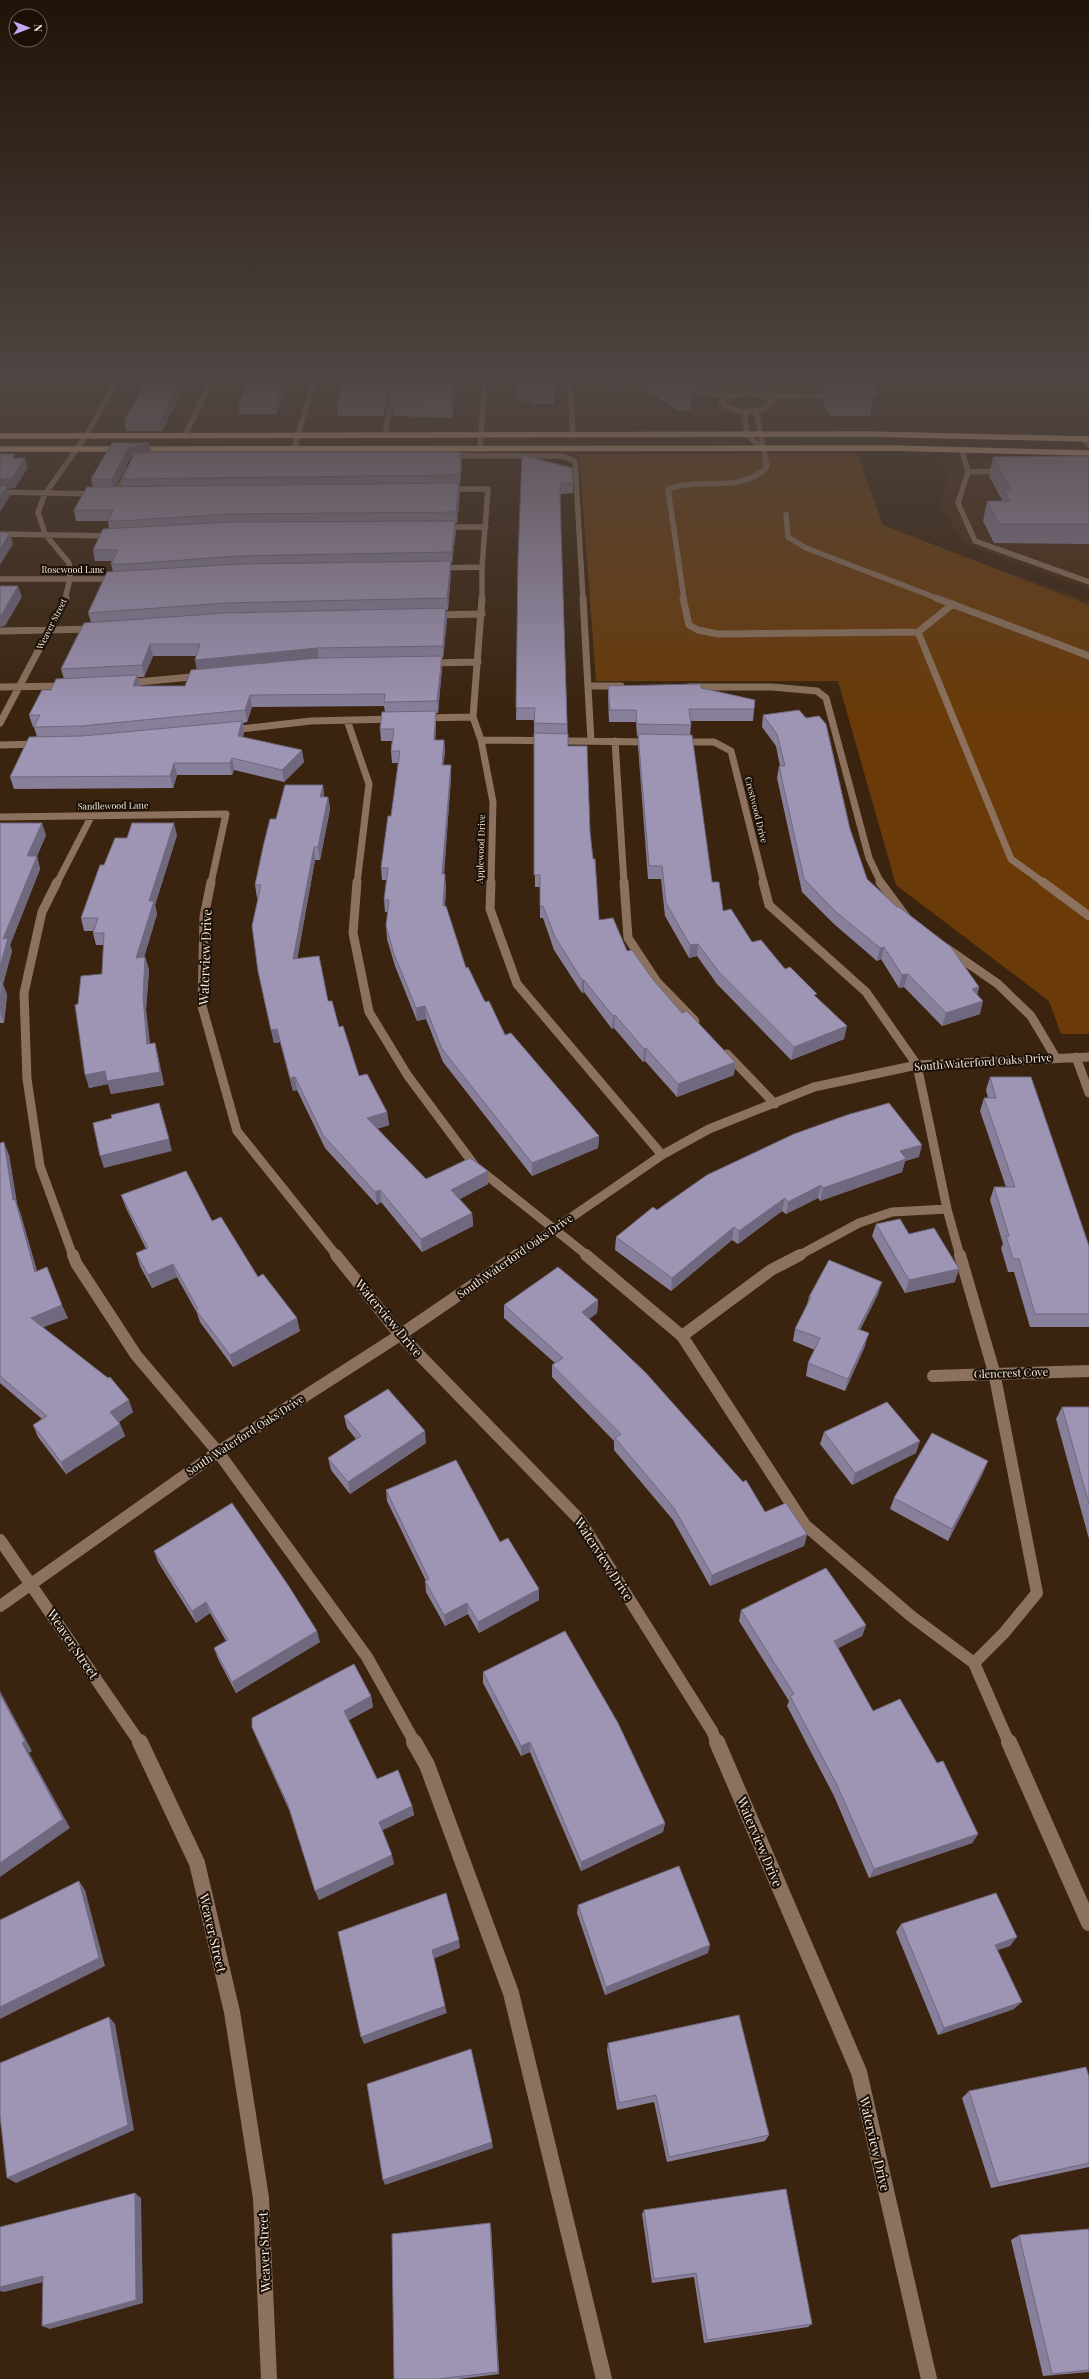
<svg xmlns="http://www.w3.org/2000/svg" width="1089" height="2379" font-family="'Playfair Display',serif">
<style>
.built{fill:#482c12}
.green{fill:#6a3b09}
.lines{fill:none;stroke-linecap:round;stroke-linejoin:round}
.minor-far4{stroke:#8c725e;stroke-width:5.5}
.minor-far3{stroke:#8c725e;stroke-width:7}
.minor-far2{stroke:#8c725e;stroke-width:9}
.minor-far1{stroke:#8c725e;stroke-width:12}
.minor{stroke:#8c725e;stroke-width:16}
.major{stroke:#f0bb90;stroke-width:5.5}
.wall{fill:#887f9b;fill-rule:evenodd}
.shaded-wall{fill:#6f687e}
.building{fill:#9e94b4;stroke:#6f687e}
.labels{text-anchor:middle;stroke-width:4;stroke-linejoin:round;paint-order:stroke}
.far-street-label{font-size:9px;fill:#f8e9dc;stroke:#1a1007}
.street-label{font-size:11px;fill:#f8e9dc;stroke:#1a1007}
.near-street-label{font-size:13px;fill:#f8e9dc;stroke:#1a1007}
</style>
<rect width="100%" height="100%" fill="#3a240f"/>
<path class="built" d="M943 459H1089V589L964 544 939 505 947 481Z
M956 554 1089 601V605Z"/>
<path class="green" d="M579 454H857L883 525 1089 605V1034H1061L1049 1001 896 885 838 681H596Z"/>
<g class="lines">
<path class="minor-far4" d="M570 381 573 435
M603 381 619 384 657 385
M681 387C695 389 710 395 724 396 742 397 756 389 772 402 759 415 735 414 721 403L726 396
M861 395 876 392 870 381
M762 396 835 395
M748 411 744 418 748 435 762 449
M385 435 395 381
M185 436 211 381
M1083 439 1089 445
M294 449 314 381
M480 449 485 381
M962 451 968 472 958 503 975 541 1089 582
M448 456H562L575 461 583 599
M968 472 1002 471
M446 489H488L482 567V599
M0 492 96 494
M117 494 128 470
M786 514 788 537 806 548 939 599
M442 527H486
M0 534 114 536
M438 568 482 567
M0 579H116
M65 599 70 579 69 563 45 534 38 512 45 494 86 436 117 381
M684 599 668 489C701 477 741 494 767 467L756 411"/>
<path class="minor-far3" d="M482 598 473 717 481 740 493 802 491 883
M583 598 591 741
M683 598 689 625 698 630 718 634 918 632 1011 859 1044 883
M936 598 1089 656
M434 615 482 614
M0 631 94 629
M918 632 953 604
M430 663 478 662
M127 683 202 676
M589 686H621
M0 687 67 686
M689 687H772L817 691 826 698 869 858 881 883
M423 718 473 717
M347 720 369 784 357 883
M0 723 66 598
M231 730 311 721 395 719
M481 740 651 742
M615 741 624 883
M681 742H714L731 751 764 883
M0 745 40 744
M0 817 226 814 211 883
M57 883 91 817"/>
<path class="minor-far2" d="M57 882 42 912 24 993 27 1079 40 1166 73 1256
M211 882 204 917 202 1006 237 1131 337 1256
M357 882 353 933 369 1012 408 1076 475 1166 588 1256
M491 882 490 909 517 984 662 1155
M624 882 628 938 657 982 695 1021
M763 882 769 905 866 992 917 1065 947 1209 960 1256
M880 882 906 917
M1043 882 1089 916
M946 948 998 984 1031 1016 1056 1058
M727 1054 775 1104
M1076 1057 1089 1093
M515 1256 662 1155 709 1129 814 1087 917 1065 1089 1057
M798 1256 859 1223 892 1212 947 1209"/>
<path class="minor-far1" d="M73 1255 76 1263 136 1355 218 1452 367 1657 415 1743
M336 1255 400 1335 579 1519 712 1731 717 1743
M586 1255 682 1336 805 1525 911 1616 974 1663
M960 1255 994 1372 1037 1593 1004 1633 974 1663 1009 1743
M682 1336 771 1270 800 1255
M933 1376 1089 1371
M0 1540 140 1743
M0 1606 218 1452 400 1335 517 1255"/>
<path class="minor" d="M140 1742 197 1863 232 2012 261 2198 269 2379
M414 1742 427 1765 511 1993 604 2379
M717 1742 859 2072 929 2379
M1009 1742 1089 1923"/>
<path class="major" d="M0 436 867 434 1089 439
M0 449H122
M138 449 890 448 1089 453"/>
</g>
<path class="wall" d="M188 381 162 431H126L124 421Z
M248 381H288L276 414H240L238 405Z
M391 381 384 416H338L337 406Z
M456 381 452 418 393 416 392 406Z
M554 381V404H533V401H516V391Z
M645 381H759V384L693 385V394L690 410H677L645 389Z
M815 381H870L874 390 870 416H829L822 399 823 391H819Z
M149 443 151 452H461L462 462 460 485H459L460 494 457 523H455L456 531 452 563H451V572L448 610H446L447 620 443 658H442V668L438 713H436V723L435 740H444L445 752 443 765H451V777L444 874 446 887 445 906 466 968 485 1002 505 1035 599 1136 598 1148 532 1176 443 1062 426 1019 417 1021 395 966 387 939 386 926 388 912H385L384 900 387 880H382L381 868 391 816 398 763H392L391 751 392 741H381L380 729 385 712 384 706 252 707 247 722 243 723 244 732 243 737 304 762 284 782 234 770 232 775H177L173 788 14 789 10 777 37 737 34 727H33L29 715 51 690 64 679 61 669 91 622 88 613 113 572 111 564 112 561H95L93 550 109 529 108 521H76L74 510 93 487 91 479ZM132 457 122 479 123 487H116L130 458ZM153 656H196L197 670 185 686H140L138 677H144Z
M522 455 573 483V493L561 494 560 500 568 746 590 832 599 920 654 981 682 1013 735 1062 734 1075 677 1097 645 1061 643 1062 614 1028 612 1029 584 992 582 993 554 950 543 918H540V887H535L534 720H516Z
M1089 456V544L994 543 983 521 987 501H1001L1002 500 989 476 993 457Z
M608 686 701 688 755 700 753 721H690L691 725 690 735 712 882 723 911 752 942 785 969 816 997 844 1039 791 1060 717 984 697 956 689 958 665 916 661 879H648L638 746V736H637L636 722H609L608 698Z
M763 715 850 829 867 879 979 987 977 995 980 1014 942 1026 904 987 899 988 881 959 877 961 834 924 802 892 777 778 779 766H780L776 746 762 727Z
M323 785 324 797H328L330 809 320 860H315L297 959 328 1001 339 1027 359 1076 387 1112 389 1125 377 1129 426 1179 488 1171V1184L460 1199 472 1213 473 1226 422 1252 381 1202 377 1205 325 1148 297 1090 293 1091 280 1042 274 1043 261 984 258 971V898H257L255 885 276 819Z
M0 823 46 835 37 856 40 869 10 945 12 951 3 984 7 995 4 1023H0V1025Z
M177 835 155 905 157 914 144 957H145L149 970 146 1010 150 1044 155 1043 158 1056 164 1085 111 1094 108 1084 89 1088 78 1004 102 974 104 945H96L93 933 94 931H84L81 918 104 865 127 838Z
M990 1077 1089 1246V1327H1030L1014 1272H1008L1001 1248 1003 1244 990 1200 994 1187H1006L980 1111 984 1098H988L986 1090Z
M0 1143 9 1155 17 1204 20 1212 37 1271 68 1318 43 1327 133 1412 119 1422 125 1436 66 1474 38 1437 33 1425 42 1419 0 1383Z
M919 1157 905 1161 902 1172 820 1201 818 1198 786 1214 782 1211 738 1244 732 1240 671 1291 615 1250 616 1237 657 1210Z
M121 1195 212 1221 258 1277 300 1331 233 1367 200 1322 197 1313 177 1277 152 1288 140 1266 136 1253 146 1249 126 1208Z
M876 1224 909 1234 955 1282 905 1293 872 1236Z
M878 1294 860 1330 865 1346 845 1391 806 1376 808 1363 815 1350 793 1341 795 1329 807 1305 809 1297Z
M598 1300 597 1313 589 1319 765 1512 807 1534 804 1546 710 1586 673 1520 614 1450V1441L552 1377V1365L555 1363 504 1318V1305Z
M1062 1407H1089V1539L1056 1419Z
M344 1416 426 1443 350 1494 331 1470 328 1458 356 1439 347 1428Z
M824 1432 916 1453 852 1485 820 1444Z
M983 1473 948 1541 890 1509 894 1498Z
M386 1490 500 1542 539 1589V1600L479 1633 468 1614 445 1626 426 1592 425 1581H426L387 1501Z
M154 1551 320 1642 236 1693 218 1659 214 1648 226 1641 210 1613 196 1623 158 1562Z
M741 1610 866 1625 862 1636 838 1648 873 1711 978 1834 972 1843 869 1878 834 1796 787 1706 789 1701 739 1621Z
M483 1672 665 1823 663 1832 581 1871 530 1752 521 1756 483 1683Z
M371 1696 373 1707 349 1720 377 1779 412 1806 414 1815 382 1830 394 1864 319 1900 290 1812 256 1737 252 1727Z
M578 1905 708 1953 605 1995 577 1913Z
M901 1924 1010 1946 997 1950 1014 2009 938 2035 896 1932Z
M608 2043 769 2135 765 2141 667 2162 654 2102 617 2110 607 2050Z
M1089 2077V2167L991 2188 962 2098 969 2091Z
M644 2210 812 2324 808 2327 704 2343 694 2277 652 2283 642 2214Z
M490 2223 491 2227 499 2374 458 2379H394Z
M1089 2229V2372L1043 2376 1011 2240 1019 2235Z"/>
<path class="shaded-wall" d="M181 381H188L162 431 160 421Z
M283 381H288L276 414 275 405Z
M388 381H391L384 416 383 406Z
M454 381H456L452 418 451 408Z
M692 381H694L693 394 690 410Z
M149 443 151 453 130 458 114 490 112 479 128 448Z
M461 452 462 462 460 485V475Z
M25 458 28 468 15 488 7 489 10 496 0 512V479Z
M459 483 460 494 457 523 456 512Z
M455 521 456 531 452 563V552Z
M10 533 13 544 0 565V549Z
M451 561V572L448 610 447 598Z
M18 586 22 597 5 626 0 627V615Z
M446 608 447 620 443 658V646Z
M150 644 153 656 144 677 142 665Z
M317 648 319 660 197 672 195 660Z
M442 656V668L438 713 437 701Z
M137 675 140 687 133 686Z
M250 695 252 707 247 722 245 710Z
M436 711V723L435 752 434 740Z
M242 721 244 732 240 748 238 736Z
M444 740 445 752 442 777V765Z
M302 750 304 762 284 782 282 770Z
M232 758 234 770 232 775 230 763Z
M174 763 177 775 173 788 170 776Z
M451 765V777L443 887 442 874Z
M323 785 324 797H320Z
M328 797 330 809 320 860 318 847Z
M42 823 46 835 37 856 40 869 10 945 12 951 3 984 7 995 4 1023 0 1012V966L3 939 27 856Z
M174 823 177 835 155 905 157 914 140 971 136 958 149 901Z
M314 847 315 860 295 972 293 959Z
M445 874 446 887 444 919 443 906Z
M698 944 697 956 689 958 690 945Z
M884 947 881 959 877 961 880 948Z
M145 957 149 970 146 1010 151 1057 147 1044 143 997Z
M908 974 904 987 899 988 902 975Z
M582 980H584V992L582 993Z
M979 987 976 1000 972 989Z
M983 1001 980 1014 942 1026 946 1013Z
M425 1006 426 1019 417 1021 416 1008Z
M615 1015 614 1028 612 1029 613 1016Z
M847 1026 844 1039 791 1060 794 1047Z
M277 1029 280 1042 274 1043 271 1030Z
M155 1043 158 1056 164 1085 111 1094 108 1084 89 1088 85 1075Z
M646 1048 645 1061 643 1062 644 1049Z
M735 1062 734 1075 677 1097 678 1084Z
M295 1077 297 1090 293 1091 290 1078Z
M387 1112 389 1125 368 1131 367 1118Z
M599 1136 598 1148 532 1176V1163Z
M169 1139 172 1151 104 1168 100 1156Z
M4 1142 9 1155 17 1204 20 1212 40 1284 35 1272 13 1200Z
M922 1145 919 1157 905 1161 902 1172 820 1201 823 1188 900 1151Z
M488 1171V1184L452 1203 451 1190Z
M821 1185 818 1198 786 1214 788 1202Z
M380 1190 381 1202 377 1205 375 1192Z
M785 1198 782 1211 738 1244 739 1231Z
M472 1213 473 1226 422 1252 421 1239Z
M734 1227 732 1240 671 1291 672 1278Z
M173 1264 177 1277 152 1288 148 1275Z
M959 1269 955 1282 905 1293 909 1280Z
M882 1282 878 1294 854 1342 858 1329Z
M598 1300 597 1313 582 1324V1312Z
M62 1305 68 1318 36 1330 31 1318Z
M297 1318 300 1331 233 1367 230 1355Z
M869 1333 865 1346 845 1391 848 1379Z
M129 1400 133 1412 115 1424 110 1412Z
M120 1424 125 1436 66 1474 61 1462Z
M425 1431 426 1443 350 1494 348 1482Z
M920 1441 916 1453 852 1485 855 1473Z
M988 1461 983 1473 948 1541 952 1529Z
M807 1534 804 1546 710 1586 712 1575Z
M539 1589V1600L479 1633 478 1622Z
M206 1602 210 1613 196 1623 192 1611Z
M467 1603 468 1614 445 1626 444 1615Z
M866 1625 862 1636 831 1652 834 1641Z
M317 1631 320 1642 236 1693 232 1682Z
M0 1691 32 1751 29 1753 70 1828 0 1877V1863L22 1743 0 1694Z
M371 1696 373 1707 347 1721 344 1711Z
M530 1742V1752L521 1756V1746Z
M412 1806 414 1815 381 1831 379 1822Z
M665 1823 663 1832 581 1871V1862Z
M978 1834 972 1843 869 1878 874 1869Z
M392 1855 394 1864 319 1900 315 1891Z
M79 1881 85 1890 105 1966 0 2019V2007Z
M1017 1937 1010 1946 989 1953 995 1945Z
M459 1940 460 1948 433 1959 432 1950Z
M710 1945 708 1953 605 1995 606 1987Z
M1022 2002 1014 2009 938 2035 944 2028Z
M445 2006 447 2013 364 2044 361 2037Z
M109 2017 115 2024 134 2130 16 2183 7 2178Z
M492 2142 493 2148 385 2185 383 2180Z
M135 2193 141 2198 143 2303 50 2329 42 2326Z
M490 2223 491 2227 499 2374 498 2372Z
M43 2276 51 2280 4 2292 0 2291V2287Z"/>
<path class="building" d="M147 381H181L160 421H124Z
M248 381H283L275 405H238Z
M344 381H388L383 406H337Z
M397 381H454L451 408 392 406Z
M516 381H554V395H533V391H516Z
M674 381H692V384H679Z
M828 381H870L874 390H832Z
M112 443H149L128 448 112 479H91Z
M148 452H461L460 475 122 479 134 454Z
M0 454H15L13 458H25L12 478 0 479Z
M522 455 572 468 573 483H561L560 494 567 724 534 723 535 708H516L518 559Z
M1089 456V524H999L987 501H1010L1004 490H1011L993 457Z
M459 483 456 512 230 514 119 521H108L113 510H74L87 487Z
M0 486H7L0 496Z
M455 521 452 552 239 556 128 564H111L118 550H93L103 529 230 522Z
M0 532 10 533 0 549Z
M451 561 447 598 225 603 88 613 107 572 239 564Z
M0 586H18L2 614 0 615Z
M446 608 443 646 317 648 195 660 200 644H150L142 665 61 669 84 623 225 613Z
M442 656 437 701 384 702 385 694 250 695 245 710 82 726 34 727 40 715H29L42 690H51L56 679 137 675 133 686H185L191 670 318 658Z
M701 684V688L755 700 754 709H689L691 725 637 724 636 710H610L608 686Z
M799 710 806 718 819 716 826 724 850 829 867 879 897 907H899L951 947 979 987 972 989 983 1001 946 1013 908 974 902 975 884 947 880 948 836 912 804 879 779 766H785L777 734 763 715Z
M436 711 434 740H444L442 765H451L442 874H445L443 906H446L466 968 468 967 485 1002 489 1001 505 1035 511 1033 599 1136 532 1163 442 1049 425 1006 416 1008 394 954 386 926 389 900H384L388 868H381L388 816H391L400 751H391L394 729H380L382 712Z
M242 721 238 736 302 750 282 770 232 758 230 763H174L170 776 10 777 29 737 82 736Z
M534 733 568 734V746H587L590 832 593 859H595L599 920 613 918 627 951 632 950 654 981 682 1013 687 1011 735 1062 678 1084 646 1048 644 1049 615 1015 613 1016 584 980H582L555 937 543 906H540V875H534Z
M638 734 692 735 712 882H719L723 911 731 909 752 942 761 940 785 969 790 967 817 994 814 995 847 1026 794 1047 719 972 698 944 690 945 666 903 662 866H649Z
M285 785H323L320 797H328L318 847H314L293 959 319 956 328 1001H332L339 1027 343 1026 359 1076 367 1074 387 1112 367 1118 426 1179 470 1158 488 1171 451 1190 472 1213 421 1239 380 1190 375 1192 323 1135 295 1077 290 1078 277 1029 271 1030 258 971 252 926 261 885H255L263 847 270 819H276Z
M0 823H42L27 856H37L3 939 8 938 0 966Z
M132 823H174L149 901H154L136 958 145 957 143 997 147 1044 155 1043 160 1072 107 1081 105 1071 85 1075 75 1005 78 1004 81 976 102 974 104 933H93L98 918H81L100 865H104L115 838H127Z
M0 982H2L0 1002Z
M990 1077H1031L1089 1246V1314H1035L1019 1259H1013L1006 1236H1009L994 1187H1015L984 1098H996Z
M159 1103 169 1139 100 1156 93 1123 112 1118 111 1115Z
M889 1103 922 1145 900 1151 906 1159 823 1188 821 1185 788 1202 785 1198 739 1231 734 1227 672 1278 616 1237 653 1207 657 1210 707 1175 794 1134 847 1115Z
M4 1142 13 1200 15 1199 35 1272 47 1267 62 1305 31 1318 108 1378 110 1377 129 1400 110 1412 120 1424 61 1462 33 1425 47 1416 0 1376V1143Z
M186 1171 212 1221 221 1217 258 1277 263 1274 297 1318 230 1355 196 1310 198 1309 173 1264 148 1275 136 1253 148 1248 121 1195Z
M900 1219 909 1234 934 1228 959 1269 909 1280 876 1224Z
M829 1260 882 1282 858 1329 869 1333 848 1379 808 1363 820 1338 795 1329 811 1297H809Z
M558 1267 598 1300 582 1312 646 1373 743 1482 746 1480 765 1512 786 1503 807 1534 712 1575 674 1508 615 1438 621 1434 552 1365 563 1358 504 1305Z
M388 1389 425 1431 348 1482 328 1458 361 1436 344 1416Z
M887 1402 920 1441 855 1473 824 1432Z
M1062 1407H1089V1504Z
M932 1433 988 1461 952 1529 894 1498Z
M456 1460 500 1542 508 1538 539 1589 478 1622 467 1603 444 1615 425 1581 429 1579 386 1490Z
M232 1503 288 1585 317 1631 232 1682 214 1648 228 1640 206 1602 192 1611 154 1551Z
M826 1568 866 1625 834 1641 873 1711 900 1699 937 1763 943 1761 978 1834 874 1869 838 1787 790 1696 794 1694 741 1610Z
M565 1631 618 1723 665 1823 581 1862 530 1742 521 1746 483 1672Z
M354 1664 371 1696 344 1711 377 1779 398 1770 412 1806 379 1822 392 1855 315 1891 288 1805 252 1727V1718Z
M0 1694 25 1741 22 1743 63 1819 0 1863Z
M679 1866 710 1945 606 1987 578 1905Z
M79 1881 99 1958 0 2007V1920Z
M446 1893 459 1940 432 1950 445 2006 361 2037 338 1932Z
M996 1893 1017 1937 995 1945 1022 2002 944 2028 901 1924Z
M739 2015 769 2135 669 2157 656 2095 619 2103 608 2043Z
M109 2017 128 2125 7 2178 0 2116V2063Z
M471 2049 492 2142 383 2180 367 2084Z
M1086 2067 1089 2077V2163L998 2183 969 2091Z
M786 2189 812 2324 707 2340 696 2273 654 2279 644 2210Z
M135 2193 136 2300 42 2326 43 2276 0 2287V2227Z
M490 2223 498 2372 437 2379H394L392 2234Z
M1089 2229V2370L1052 2374 1019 2235Z"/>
<linearGradient id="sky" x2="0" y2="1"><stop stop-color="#201408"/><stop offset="0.53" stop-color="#4f4542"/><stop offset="1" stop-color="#4f4542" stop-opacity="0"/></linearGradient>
<rect width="1089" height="714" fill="url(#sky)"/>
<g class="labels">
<g class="far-street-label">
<text x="73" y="573">Rosewood Lane</text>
<text transform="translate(52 624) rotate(-63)" y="3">Weaver Street</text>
<text transform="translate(113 806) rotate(-1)" y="3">Sandlewood Lane</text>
<text transform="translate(756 810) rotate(76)" y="3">Crestwood Drive</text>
<text transform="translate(481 849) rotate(-88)" y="3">Applewood Drive</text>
</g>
<g class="street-label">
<text transform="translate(983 1062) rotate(-4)" y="4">South Waterford Oaks Drive</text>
<text transform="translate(515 1256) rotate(-35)" y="4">South Waterford Oaks Drive</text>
<text transform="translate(1011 1373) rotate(-2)" y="4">Glencrest Cove</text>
<text transform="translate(245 1435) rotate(-33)" y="4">South Waterford Oaks Drive</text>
</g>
<g class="near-street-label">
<text transform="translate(205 957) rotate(-88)" y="5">Waterview Drive</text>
<text transform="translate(389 1318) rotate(50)" y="5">Waterview Drive</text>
<text transform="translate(604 1559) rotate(57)" y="5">Waterview Drive</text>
<text transform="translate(73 1644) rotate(56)" y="5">Weaver Street</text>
<text transform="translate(760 1842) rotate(67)" y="5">Waterview Drive</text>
<text transform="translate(213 1933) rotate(77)" y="5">Weaver Street</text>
<text transform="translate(875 2144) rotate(77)" y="5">Waterview Drive</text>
<text transform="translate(264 2252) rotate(-92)" y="5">Weaver Street</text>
</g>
</g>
<g transform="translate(28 28) rotate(90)"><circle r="19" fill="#1a1007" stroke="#73675c"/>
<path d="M0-3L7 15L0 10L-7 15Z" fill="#c0a8f4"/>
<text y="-6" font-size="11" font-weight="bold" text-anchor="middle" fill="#f8e9dc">N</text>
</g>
</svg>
